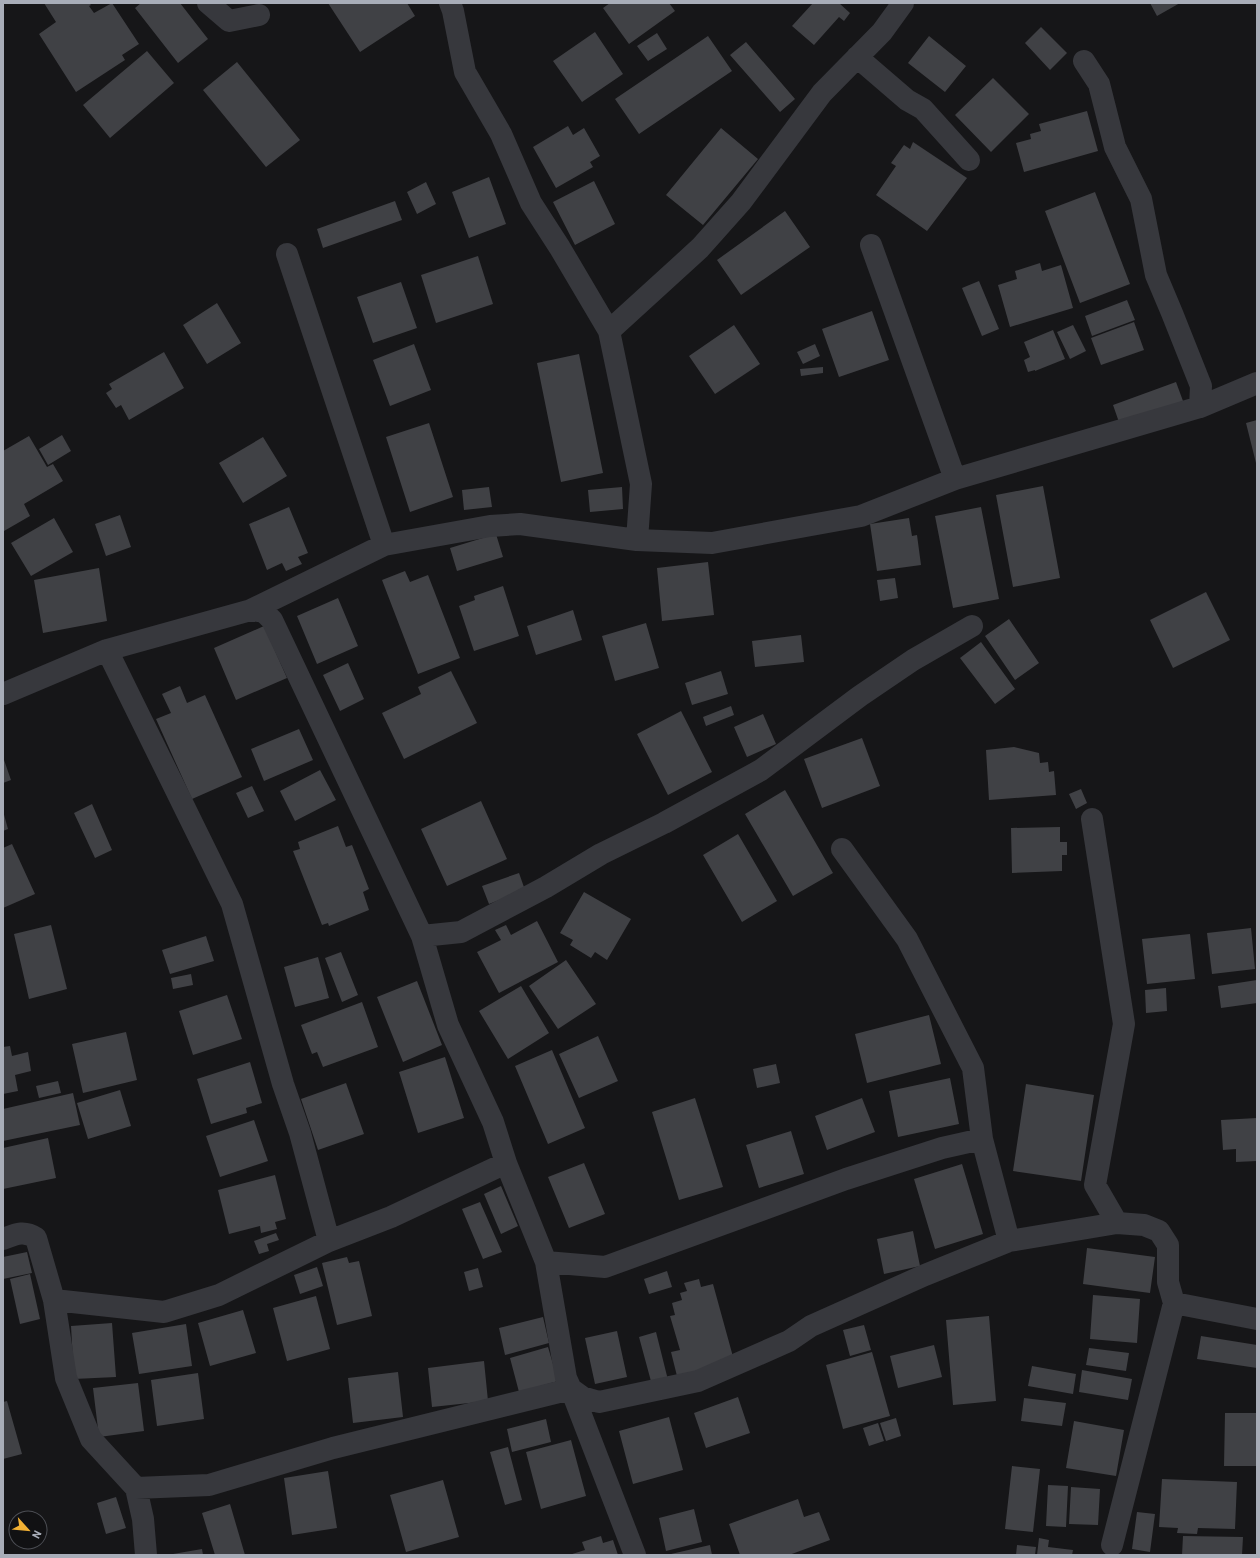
<svg xmlns="http://www.w3.org/2000/svg" width="1260" height="1558" font-family="Barlow,sans-serif">
<style>
.building{fill:#404145}
.lines{fill:none;stroke-linecap:round;stroke-linejoin:round}
.minor{stroke:#37383d;stroke-width:22}
</style>
<rect width="100%" height="100%" fill="#161618"/>
<path class="building" d="M44 3H89L91 5 89 6 94 13 112 3 139 44 122 55 125 60 76 92 39 34 56 22Z
M141 3H180L208 39 178 63 135 8Z
M328 3H407L415 16 360 52Z
M610 3H669L675 11 629 44 603 8Z
M813 3H839L850 13 844 21 839 17 814 45 792 26Z
M1150 3H1180L1157 16Z
M1041 27 1067 53 1050 70 1025 43Z
M595 32 623 74 582 102 553 61Z
M657 33 667 49 648 61 637 46Z
M708 36 732 71 639 134 615 99Z
M929 36 966 66 945 92 908 63Z
M746 42 795 99 780 112 730 55Z
M147 51 174 83 110 138 83 105Z
M237 62 300 140 266 167 203 90Z
M993 78 1029 114 991 152 955 115Z
M1087 111 1098 151 1024 172 1016 143 1031 139 1030 134 1041 131 1039 124Z
M568 126 573 135 584 128 600 156 590 162 593 167 556 188 533 147Z
M721 128 758 159 703 225 666 195Z
M913 142 967 178 927 231 876 195 896 166 891 163 904 145 910 149Z
M489 177 506 224 469 238 452 192Z
M594 181 615 224 575 245 553 202Z
M426 182 436 204 417 214 407 192Z
M1095 192 1130 284 1080 303 1045 211Z
M395 201 402 220 323 248 317 229Z
M785 211 810 247 741 295 717 260Z
M478 256 493 304 436 323 421 275Z
M1040 263 1042 271 1061 265 1073 308 1010 327 998 285 1017 279 1015 271Z
M979 281 999 329 982 336 962 288Z
M401 282 417 328 373 343 357 297Z
M1127 300 1135 320 1092 336 1085 316Z
M217 303 241 343 207 364 183 325Z
M872 311 889 360 839 377 822 329Z
M1134 322 1144 350 1101 365 1091 338Z
M734 325 760 364 715 394 689 356Z
M1073 325 1086 351 1070 359 1057 332Z
M1053 330 1065 359 1035 371V370L1028 372 1024 360 1030 357 1024 342Z
M414 344 431 390 390 406 373 360Z
M815 344 820 356 803 364 797 352Z
M164 352 184 388 129 420 121 405 116 408 106 393 112 389 109 384Z
M579 354 603 473 561 482 537 363Z
M823 367V373L801 376 800 369Z
M1176 382 1183 401 1120 425 1113 405Z
M1257 420V463H1256L1246 423Z
M429 423 453 497 410 512 386 437Z
M62 435 71 451 48 465 39 449Z
M29 436 47 467 53 464 63 481 24 504 30 516 4 531 3 529V451Z
M263 437 287 476 243 503 219 463Z
M1043 486 1060 578 1013 587 996 495Z
M489 487 492 507 464 510 462 490Z
M622 487 623 509 590 512 588 490Z
M289 507 308 553 298 557 302 564 286 571 282 563 267 570 249 524Z
M981 507 999 599 953 608 935 516Z
M120 515 131 547 106 556 95 524Z
M54 518 73 552 31 576 11 543Z
M909 518 912 536 917 535 921 565 877 571 870 524Z
M496 534 503 557 457 571 450 548Z
M708 562 714 615 662 621 657 568Z
M99 568 107 621 43 633 34 580Z
M405 571 410 582 428 575 460 658 418 674 382 580Z
M895 578 898 598 880 601 877 580Z
M503 586 519 636 474 651 459 606 475 600 474 596Z
M1206 592 1230 640 1173 668 1150 620Z
M338 598 358 646 317 664 297 616Z
M573 610 582 640 536 655 527 626Z
M1009 619 1039 663 1015 680 985 636Z
M646 623 659 668 615 681 602 636Z
M264 626 287 678 236 700 214 648Z
M801 635 804 662 755 667 752 641Z
M981 642 1015 689 995 704 960 658Z
M348 663 364 699 340 711 323 675Z
M451 671 477 723 404 759 382 713 421 694 418 687Z
M721 671 728 694 692 705 685 683Z
M180 686 187 703 205 695 242 777 192 799 156 719 171 713 162 694Z
M731 706 734 715 706 726 703 717Z
M681 711 712 772 668 795 637 734Z
M763 714 776 744 747 757 734 727Z
M299 729 313 760 264 781 251 749Z
M862 738 880 786 822 808 804 759Z
M1014 747 1039 753 1040 763 1048 762 1049 772 1054 771 1056 795 989 800 986 750Z
M3 757 11 780 3 783Z
M320 770 336 800 295 821 280 791Z
M252 786 264 811 248 818 236 793Z
M1081 789 1087 803 1076 809 1069 794Z
M785 790 833 873 793 896 745 814Z
M481 801 507 859 447 886 421 829Z
M92 804 112 850 95 858 74 813Z
M3 811 8 829 3 831Z
M338 826 346 847 352 845 369 889 363 892 369 910 329 926 328 923 322 925 293 851 300 849 298 842Z
M1060 827V842H1067V855H1062V871L1012 873 1011 828Z
M738 834 777 901 742 922 703 855Z
M12 844 35 894 3 908V848Z
M519 873 525 890 489 904 482 886Z
M584 892 631 919 607 960 595 952 591 958 570 945 573 940 560 933Z
M537 921 558 962 499 993 477 952 501 940 495 930 506 925 511 935Z
M51 925 67 989 29 999 14 934Z
M1251 928 1255 969 1212 974 1207 933Z
M1190 934 1195 979 1147 984 1142 939Z
M206 936 214 961 170 974 162 950Z
M341 952 358 995 342 1002 325 958Z
M318 957 329 998 295 1007 284 967Z
M566 960 596 1004 558 1029 529 986Z
M191 974 193 985 173 989 171 978Z
M1257 980V1003L1221 1008 1218 986Z
M417 981 442 1045 403 1062 377 997Z
M521 986 549 1033 508 1059 479 1011Z
M1166 988 1167 1011 1146 1013 1145 990Z
M227 995 242 1039 193 1055 179 1011Z
M362 1002 378 1047 323 1067 317 1052 312 1054 301 1025Z
M929 1015 941 1064 867 1083 855 1034Z
M126 1032 137 1080 83 1093 72 1044Z
M598 1036 618 1081 579 1098 559 1054Z
M10 1046 12 1056 28 1052 31 1071 15 1075 18 1091 3 1094V1047Z
M552 1050 585 1128 548 1144 515 1066Z
M445 1057 464 1118 418 1133 399 1072Z
M250 1062 262 1103 246 1108 247 1113 211 1124 197 1079Z
M776 1064 780 1083 757 1088 753 1069Z
M950 1078 959 1124 898 1137 889 1091Z
M58 1081 61 1093 39 1098 36 1086Z
M346 1083 364 1134 318 1150 301 1099Z
M1026 1084 1094 1095 1081 1181 1013 1171Z
M120 1090 131 1126 88 1139 77 1103Z
M73 1093 80 1125 3 1141V1109Z
M695 1098 723 1187 679 1200 652 1112Z
M862 1098 875 1132 827 1150 815 1116Z
M1257 1118V1161L1236 1162V1149L1223 1150 1221 1120Z
M254 1120 268 1161 220 1177 206 1136Z
M791 1131 804 1174 759 1188 746 1145Z
M48 1138 56 1178 3 1189V1148Z
M584 1163 605 1214 569 1228 548 1177Z
M962 1164 983 1234 935 1249 914 1179Z
M275 1175 286 1219 275 1222 277 1229 261 1233 260 1226 229 1234 218 1190Z
M501 1186 518 1226 501 1234 484 1194Z
M480 1202 502 1252 483 1259 462 1209Z
M913 1231 920 1266 884 1274 877 1239Z
M276 1233 279 1240 267 1244 269 1251 259 1254 254 1241Z
M1087 1248 1155 1257 1150 1293 1083 1284Z
M27 1252 32 1273 3 1279V1257Z
M347 1257 349 1263 359 1261 372 1316 337 1325 322 1263Z
M317 1267 323 1286 300 1294 294 1275Z
M478 1268 483 1287 469 1291 464 1272Z
M667 1271 672 1287 649 1294 644 1279Z
M30 1274 40 1319 20 1324 10 1279Z
M699 1279 701 1287 713 1284 735 1364 678 1380 671 1352 680 1350 670 1316 675 1315 672 1303 682 1300 680 1293 687 1291 684 1283Z
M1093 1295 1140 1299 1137 1343 1090 1339Z
M316 1296 330 1349 287 1361 273 1308Z
M243 1310 256 1353 210 1366 198 1323Z
M989 1316 996 1401 953 1405 946 1320Z
M543 1317 549 1343 505 1355 499 1328Z
M112 1323 116 1377 74 1379 71 1326Z
M186 1324 192 1366 139 1374 132 1333Z
M864 1325 871 1350 850 1356 843 1330Z
M617 1331 627 1377 595 1384 585 1338Z
M656 1332 668 1380 652 1385 639 1337Z
M1201 1336 1257 1345V1368L1197 1359Z
M934 1345 942 1377 898 1388 890 1356Z
M548 1347 558 1381 519 1392 510 1358Z
M1089 1348 1129 1353 1126 1371 1086 1365Z
M872 1352 890 1416 843 1429 826 1365Z
M484 1361 488 1401 432 1407 428 1368Z
M1032 1366 1076 1374 1073 1394 1028 1386Z
M1082 1370 1132 1379 1128 1400 1079 1392Z
M398 1372 403 1417 353 1423 348 1378Z
M198 1373 204 1419 157 1426 151 1380Z
M138 1383 144 1431 99 1437 93 1388Z
M738 1397 750 1433 706 1448 694 1413Z
M1024 1398 1066 1403 1062 1426 1021 1421Z
M7 1401 22 1454 3 1459V1402Z
M1225 1413H1257V1466H1224Z
M669 1417 683 1470 633 1484 619 1431Z
M896 1418 901 1436 886 1441 880 1423Z
M546 1419 551 1442 512 1452 507 1429Z
M1074 1421 1124 1430 1116 1476 1066 1468Z
M878 1423 884 1441 869 1446 863 1428Z
M571 1440 586 1496 541 1509 526 1452Z
M508 1447 522 1500 505 1505 490 1452Z
M1012 1466 1040 1469 1033 1532 1005 1529Z
M328 1471 337 1528 292 1535 284 1478Z
M1162 1479 1237 1482 1235 1529 1198 1528 1197 1534 1177 1533 1178 1528 1159 1527Z
M443 1480 459 1537 406 1552 390 1495Z
M1048 1485 1068 1486 1066 1527 1046 1526Z
M1071 1487 1100 1489 1098 1525 1069 1524Z
M116 1497 126 1528 106 1534 97 1503Z
M798 1499 804 1517 819 1512 830 1540 789 1555H740L729 1524Z
M230 1504 245 1555H215L202 1513Z
M694 1509 702 1542 666 1551 659 1518Z
M1137 1512 1155 1514 1150 1552 1132 1549Z
M601 1536 603 1543 613 1540 618 1555H569L585 1550 582 1542Z
M1183 1536 1243 1537 1242 1555H1182Z
M1039 1538 1049 1540 1048 1547 1073 1550 1072 1555H1037Z
M710 1545 712 1555H671V1554Z
M1017 1545 1036 1547 1035 1555H1016Z
M202 1549 203 1555H173V1554Z"/>
<g class="lines">
<path class="minor" d="M208 3 229 21 259 15
M450 3 453 11 465 72 501 134 531 203 560 248 609 331 641 484 637 540
M857 57 907 100 923 109 969 160
M871 245 955 479
M287 254 384 545
M609 331 700 248 741 202 822 93 882 32 903 3
M1200 407 1257 383
M251 610 384 545 490 526 520 524 637 540 712 543 861 516 955 479 1200 407 1201 386 1172 313 1156 275 1141 199 1115 147 1099 84 1084 61
M107 650 232 904 283 1084 300 1133 329 1241 391 1217 506 1163
M3 694 107 650 251 610 264 612 272 620 422 936 448 1025 493 1122 506 1163 546 1262 566 1378 571 1389 582 1397 599 1402 698 1381 789 1341 811 1326 925 1275 1009 1241 1117 1223 1144 1225 1159 1231 1168 1245V1282L1174 1303 1257 1319
M1092 819 1124 1024 1095 1185 1117 1223
M842 849 907 939 973 1068 982 1139
M422 936 461 932 546 887 601 854 664 823 761 770 860 696 913 660 972 626
M3 1239C16 1234 24 1230 36 1238L54 1300 66 1378 91 1439 136 1488 143 1519 146 1555
M546 1262 605 1267 846 1179 942 1148 982 1139 1009 1241
M54 1300 164 1312 219 1295 329 1241
M136 1488 209 1485 333 1448 571 1389 635 1555
M1112 1545 1174 1303"/>
</g>
<rect width="1260" height="1558" fill="none" stroke="#a8adb8" stroke-width="8"/>
<g transform="translate(28 1530) rotate(117)"><circle r="19" fill="#111113" stroke="#4d4f55"/>
<path d="M0-3L7 15L0 10L-7 15Z" fill="#f2b134"/>
<text y="-6" font-size="11" font-weight="bold" text-anchor="middle" fill="#a8adb8">N</text>
</g>
</svg>
